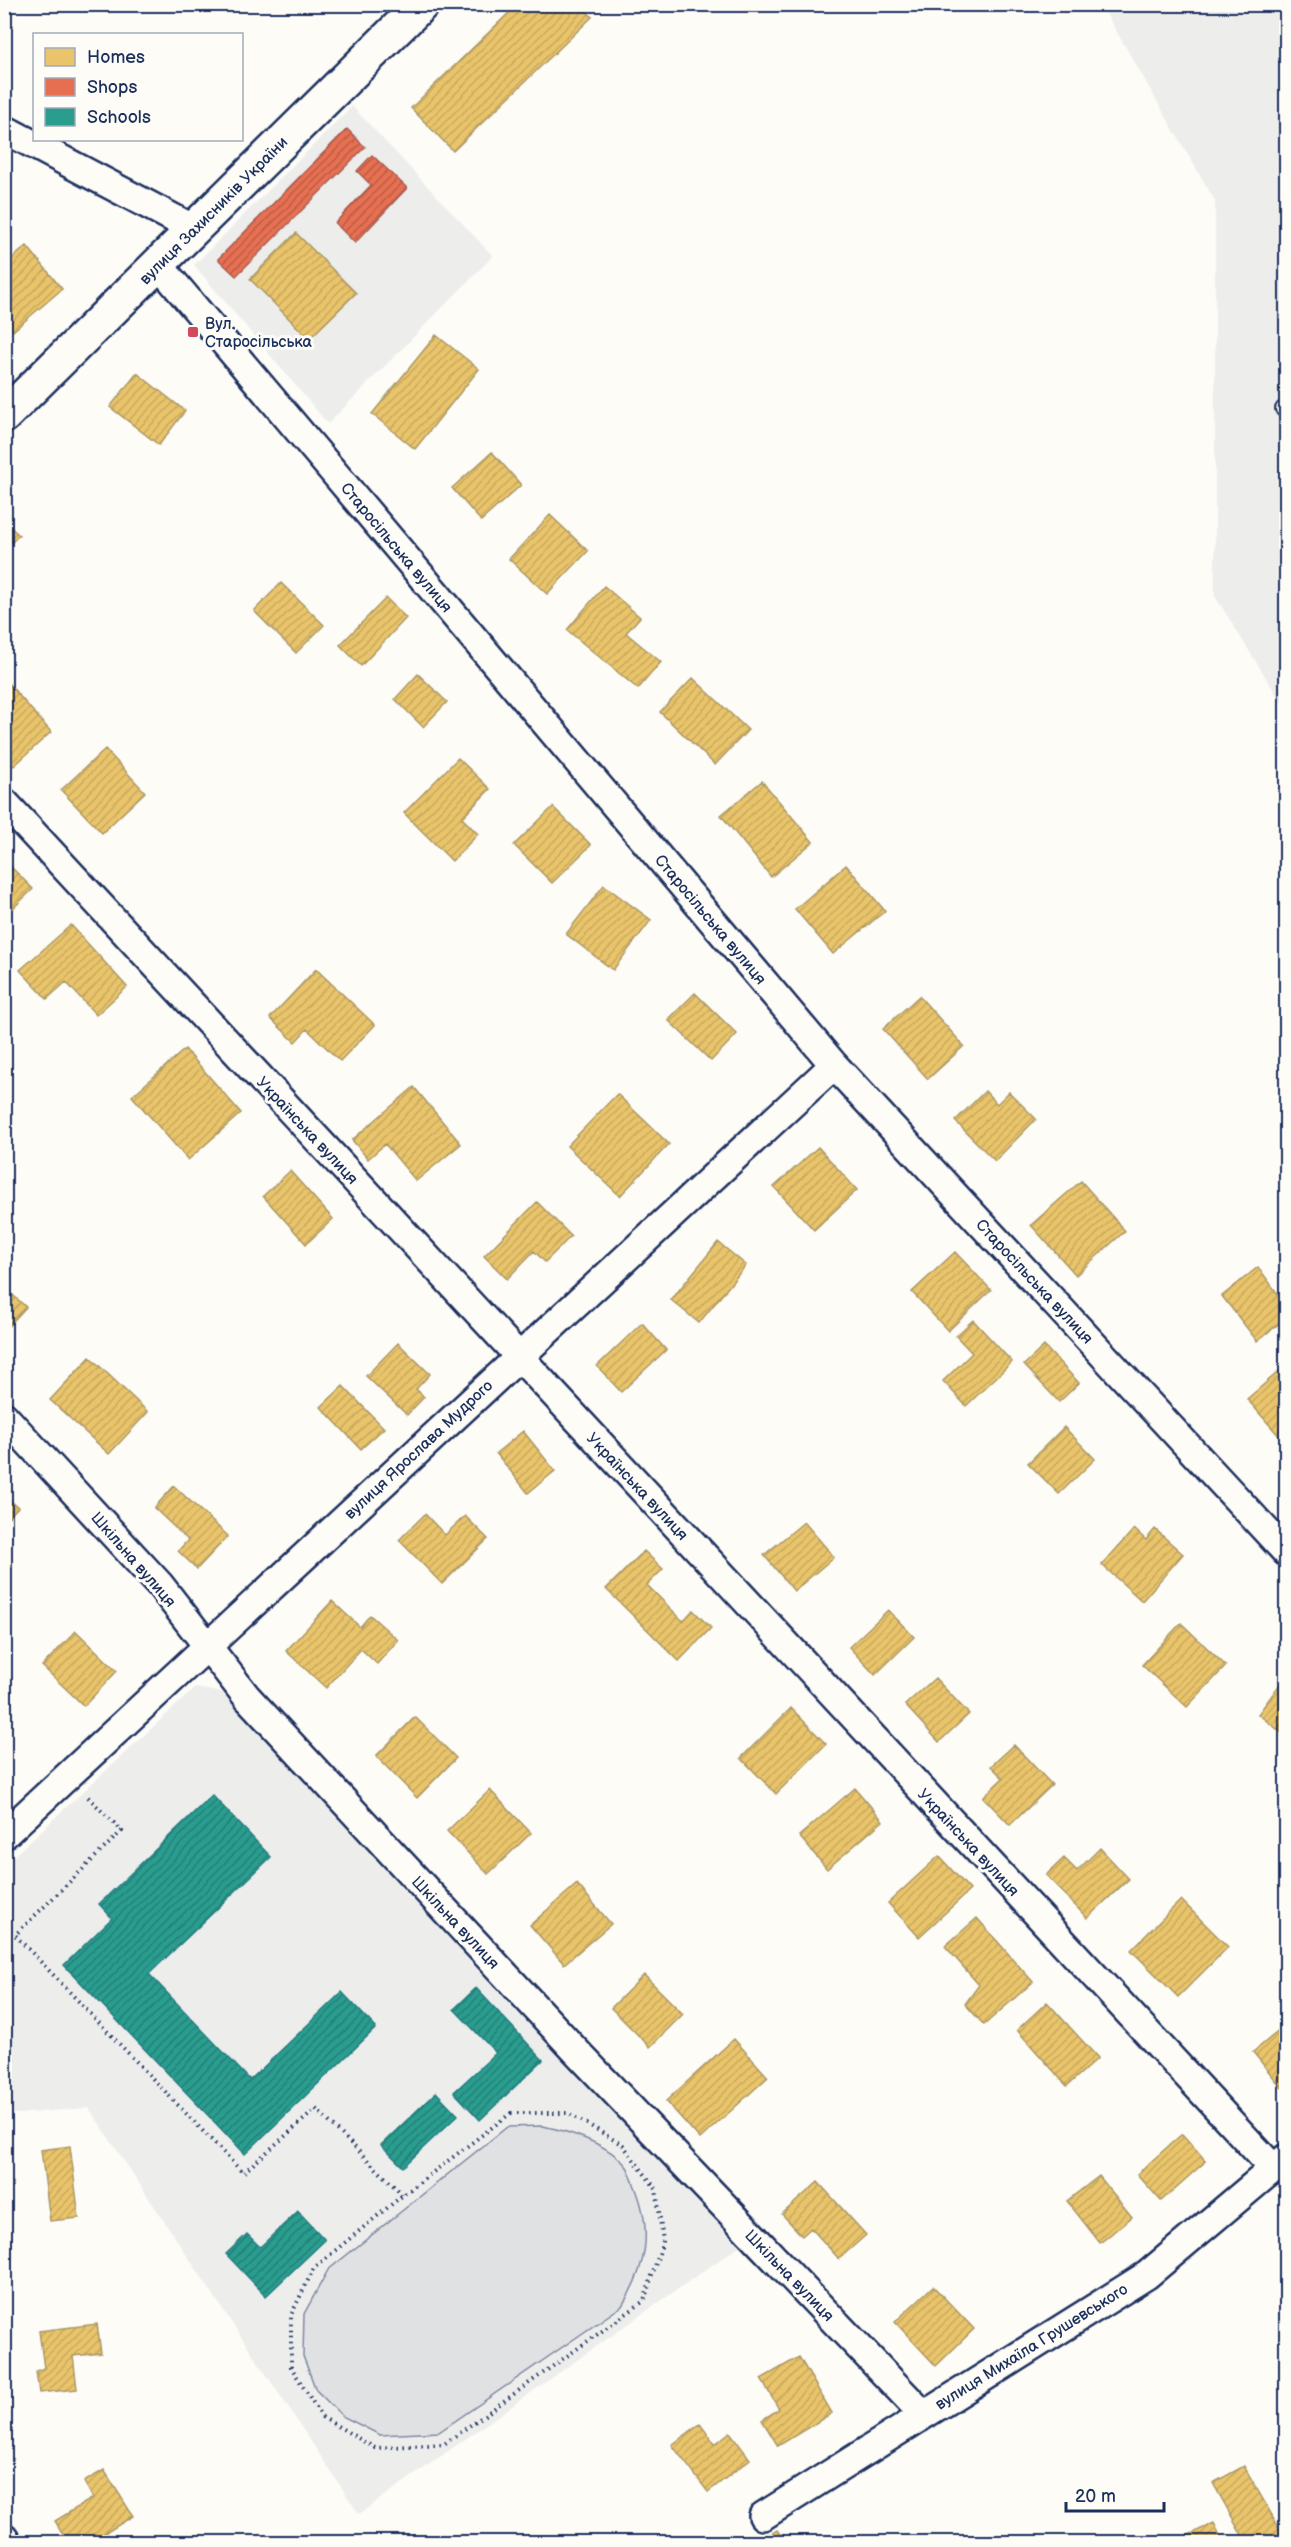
<svg xmlns="http://www.w3.org/2000/svg" width="1291" height="2547" font-family="'Balsamiq Sans',sans-serif">
<style>
.built{fill:#edeeec}
.park{fill:#e0e1e3;stroke:#7e88a0;stroke-width:1.5}
.homes{fill:url(#homes-hatch);stroke:#ab9766;stroke-width:1.5}
.shops{fill:url(#shops-hatch);stroke:#aa5c55;stroke-width:1.5}
.schools{fill:url(#schools-hatch);stroke:#267c80;stroke-width:1.5}
.lines{fill:none;stroke-linecap:round;stroke-linejoin:round}
.lane-casing{stroke:#1b2f5e;stroke-width:18}
.street-casing{stroke:#1b2f5e;stroke-width:32}
.secondary-casing{stroke:#1b2f5e;stroke-width:38}
.path{stroke:#1b2f5e;stroke-width:4;stroke-dasharray:1.5 4.5;stroke-linecap:butt}
.lane{stroke:#fdfcf7;stroke-width:14}
.street{stroke:#fdfcf7;stroke-width:27}
.secondary{stroke:#fdfcf7;stroke-width:33}
.poi-dot{fill:#d1495b;stroke:#fdfcf7;stroke-width:2}
.labels{text-anchor:middle;stroke-width:6;stroke-linejoin:round;paint-order:stroke}
.street-label{font-size:16px;fill:#1b2f5e;stroke:#fdfcf7}
.poi-label{font-size:16px;fill:#1b2f5e;stroke:#fdfcf7;text-anchor:start}
</style>
<defs>
<pattern id="homes-hatch" width="6" height="6" patternUnits="userSpaceOnUse" patternTransform="scale(1.5)"><rect width="6" height="6" fill="#e9c46a"/><path d="M-1 1l2-2M0 6l6-6M5 7l2-2" fill="none" stroke="#c7a95e"/></pattern>
<pattern id="shops-hatch" width="6" height="6" patternUnits="userSpaceOnUse" patternTransform="scale(1.5)"><rect width="6" height="6" fill="#e76f51"/><path d="M-1 1l2-2M0 6l6-6M5 7l2-2" fill="none" stroke="#ba5c46"/></pattern>
<pattern id="schools-hatch" width="6" height="6" patternUnits="userSpaceOnUse" patternTransform="scale(1.5)"><rect width="6" height="6" fill="#2a9d8f"/><path d="M-1 1l2-2M0 6l6-6M5 7l2-2" fill="none" stroke="#238078"/></pattern>
</defs>
<rect width="100%" height="100%" fill="#fdfcf7"/>
<filter id="ink" filterUnits="userSpaceOnUse"><feTurbulence type="fractalNoise" baseFrequency=".0167" numOctaves="2"/><feDisplacementMap in="SourceGraphic" scale="12" xChannelSelector="R" yChannelSelector="G"/><feConvolveMatrix kernelMatrix="1 2 1 2 8 2 1 2 1" color-interpolation-filters="sRGB"/></filter>
<g filter="url(#ink)">
<path class="built" d="M1101 5H1286V710L1215 596V201Z
M352 106 493 256 328 424 194 265Z
M195 1688 231 1694 739 2246 359 2514 89 2108 5 2115V1864Z"/>
<path class="park" d="M542 2126C569 2131 609 2144 627 2167 631 2173 633 2182 636 2189 653 2233 646 2267 622 2306L439 2432 380 2435 342 2416 316 2390 303 2356 304 2314 328 2270 507 2127Z"/>
<path class="homes" d="M518 4H580L592 17 453 151 411 108Z
M296 233 356 293 309 339 250 279Z
M27 246 62 289 13 331 4 320V265Z
M436 335 479 369 415 449 372 414Z
M137 373 185 411 159 445 110 407Z
M492 452 521 485 481 521 452 488Z
M550 515 588 551 547 594 509 559Z
M4 521 19 535 4 550Z
M281 583 324 625 296 653 254 611Z
M604 586 640 617 626 633 661 662 638 689 567 630Z
M386 598 406 618 361 666 340 645Z
M418 674 447 702 423 727 395 699Z
M693 678 748 730 715 765 660 712Z
M9 684 51 732 14 766 4 755V689Z
M105 749 145 792 102 833 61 790Z
M458 758 490 789 462 818 478 834 452 861 404 813Z
M762 781 813 842 771 877 721 815Z
M553 807 591 845 552 883 514 845Z
M4 860 33 889 4 917Z
M846 865 885 911 833 954 795 909Z
M604 885 651 920 613 970 566 934Z
M71 925 127 987 96 1015 66 982 47 999 20 970Z
M316 969 375 1025 340 1061 307 1029 295 1042 270 1018Z
M695 993 737 1034 711 1061 668 1020Z
M919 996 964 1046 928 1079 883 1029Z
M185 1049 241 1113 188 1160 132 1096Z
M414 1087 461 1144 416 1181 385 1144 368 1159 352 1140Z
M985 1091 997 1104 1009 1092 1036 1119 995 1161 955 1121Z
M617 1094 669 1144 620 1196 567 1146Z
M818 1147 857 1190 814 1230 774 1187Z
M290 1171 333 1219 306 1244 263 1196Z
M1081 1181 1125 1231 1076 1275 1031 1225Z
M537 1202 571 1236 545 1262 534 1251 507 1279 484 1256Z
M718 1242 746 1265 699 1323 671 1300Z
M955 1252 991 1290 948 1331 912 1292Z
M1258 1267 1286 1305V1318L1257 1341 1222 1296Z
M4 1287 26 1307 4 1331Z
M973 1320 1012 1362 966 1406 943 1381 972 1353 956 1336Z
M642 1323 666 1350 621 1392 597 1366Z
M398 1343 430 1374 416 1389 424 1397 407 1415 366 1376Z
M1044 1346 1079 1383 1059 1402 1024 1365Z
M90 1357 148 1412 109 1454 50 1400Z
M1284 1367 1286 1369V1444L1247 1399Z
M343 1386 384 1428 361 1449 321 1407Z
M1064 1427 1095 1459 1059 1494 1028 1463Z
M523 1431 555 1471 528 1493 496 1453Z
M174 1486 228 1536 197 1569 178 1551 188 1540 154 1508Z
M4 1495 18 1507 4 1522Z
M425 1514 445 1535 465 1516 488 1539 442 1584 399 1540Z
M804 1522 834 1557 794 1591 764 1555Z
M1134 1529 1146 1540 1155 1529 1183 1554 1142 1601 1102 1565Z
M644 1551 663 1569 647 1585 683 1621 693 1610 711 1628 679 1661 606 1589Z
M332 1601 360 1627 370 1615 398 1640 377 1664 361 1649 326 1688 286 1651Z
M888 1610 914 1637 875 1675 849 1647Z
M1181 1623 1226 1666 1187 1707 1142 1665Z
M76 1631 117 1671 84 1706 42 1666Z
M1286 1676V1736L1258 1714Z
M935 1678 969 1714 939 1742 905 1705Z
M791 1708 826 1744 776 1794 741 1758Z
M415 1717 456 1758 417 1798 376 1756Z
M1014 1745 1052 1785 1010 1825 983 1797 1003 1778 991 1766Z
M855 1788 883 1821 827 1869 799 1836Z
M490 1790 531 1833 488 1874 447 1831Z
M1100 1848 1129 1879 1087 1918 1046 1875 1064 1858 1077 1871Z
M939 1856 970 1890 919 1937 888 1903Z
M577 1884 611 1924 564 1964 530 1925Z
M1181 1900 1228 1947 1178 1997 1131 1950Z
M977 1918 1033 1982 984 2025 965 2004 979 1985 945 1946Z
M644 1975 683 2014 650 2047 611 2008Z
M1047 2002 1098 2058 1067 2086 1017 2030Z
M1286 2025V2084L1282 2088 1253 2052Z
M734 2039 768 2077 700 2139 666 2101Z
M1182 2134 1206 2161 1161 2201 1137 2174Z
M70 2146 79 2218 50 2221 41 2150Z
M1099 2176 1132 2217 1100 2243 1067 2201Z
M818 2182 866 2235 839 2259 811 2228 802 2236 782 2214Z
M933 2286 974 2329 936 2366 895 2322Z
M97 2324 101 2353 73 2356 77 2389 39 2393 36 2371 44 2368 39 2331Z
M799 2357 832 2413 778 2446 762 2420 779 2409 761 2379Z
M700 2424 715 2444 730 2432 750 2459 708 2492 672 2445Z
M1244 2466 1282 2533 1265 2542H1246L1213 2483Z
M104 2470 133 2516 91 2542H68L55 2521 93 2498 84 2482Z
M1214 2523 1223 2542H1174Z
M777 2530 786 2542H759Z"/>
<path class="shops" d="M347 129 365 147 236 276 218 259Z
M372 155 407 188 355 243 335 223 371 185 357 171Z"/>
<path class="schools" d="M212 1795 271 1857 149 1974 250 2080 342 1992 376 2028 245 2154 64 1965 112 1918 99 1904Z
M476 1988 543 2060 480 2120 454 2092 496 2053 454 2009Z
M436 2092 458 2115 403 2167 381 2145Z
M298 2211 325 2240 266 2296 226 2254 247 2234 260 2247Z"/>
<g class="lines">
<defs>
<path id="lane" d="M1283 409H1286"/>
<path id="street" d="M4 129 194 229 158 264 834 1065 1286 1552
M4 802 1274 2169
M4 1416 160 1585 247 1697 575 2050 923 2414
M4 1835 834 1065
M763 2516 1147 2275 1286 2158
M4 2537 7 2542"/>
<path id="secondary" d="M4 416 422 4"/>
</defs>
<use href="#lane" class="lane-casing"/>
<use href="#street" class="street-casing"/>
<use href="#secondary" class="secondary-casing"/>
<path class="path" d="M88 1797 122 1831 15 1935 243 2173 316 2109 403 2195
M511 2113H568L623 2145 656 2189 663 2241 644 2301 444 2444 375 2448 322 2417 291 2367V2315L314 2268 403 2195Z"/>
<use href="#lane" class="lane"/>
<use href="#street" class="street"/>
<use href="#secondary" class="secondary"/>
</g>
</g>
<rect class="poi-dot" x="187" y="326" width="12" height="12" rx="3"/>
<g class="labels">
<g class="street-label">
<text transform="translate(213 210) rotate(-45)" y="6">вулиця Захисників України</text>
<text transform="translate(397 547) rotate(50)" y="6">Старосільська вулиця</text>
<text transform="translate(711 919) rotate(50)" y="6">Старосільська вулиця</text>
<text transform="translate(308 1130) rotate(47)" y="6">Українська вулиця</text>
<text transform="translate(1035 1281) rotate(47)" y="6">Старосільська вулиця</text>
<text transform="translate(418 1449) rotate(-43)" y="6">вулиця Ярослава Мудрого</text>
<text transform="translate(638 1486) rotate(47)" y="6">Українська вулиця</text>
<text transform="translate(134 1559) rotate(49)" y="6">Шкільна вулиця</text>
<text transform="translate(969 1842) rotate(47)" y="6">Українська вулиця</text>
<text transform="translate(456 1922) rotate(47)" y="6">Шкільна вулиця</text>
<text transform="translate(790 2275) rotate(46)" y="6">Шкільна вулиця</text>
<text transform="translate(1031 2346) rotate(-32)" y="6">вулиця Михаїла Грушевського</text>
</g>
<g class="poi-label">
<text x="205" y="329">Вул.<tspan x="205" dy="18">Старосільська</tspan></text>
</g>
</g>
<rect width="1291" height="2547" fill="none" stroke="#fdfcf7" stroke-width="24"/>
<rect x="12" y="12" width="1267" height="2523" fill="none" stroke="#1b2f5e" stroke-width="2" filter="url(#ink)"/>
<rect x="33" y="33" width="210" height="108" fill="#fdfcf7" stroke="#a3aaba" stroke-width="1.5"/>
<rect x="45" y="48" width="30" height="18" fill="#e9c46a" stroke="#a3aaba" stroke-width="1.5"/>
<text x="87" y="63" font-size="18" fill="#1b2f5e">Homes</text>
<rect x="45" y="78" width="30" height="18" fill="#e76f51" stroke="#a3aaba" stroke-width="1.5"/>
<text x="87" y="93" font-size="18" fill="#1b2f5e">Shops</text>
<rect x="45" y="108" width="30" height="18" fill="#2a9d8f" stroke="#a3aaba" stroke-width="1.5"/>
<text x="87" y="123" font-size="18" fill="#1b2f5e">Schools</text>
<path d="M1066 2502v9h98v-9" fill="none" stroke="#1b2f5e" stroke-width="3"/>
<text x="1075" y="2502" font-size="18" fill="#1b2f5e" stroke="#fdfcf7" stroke-width="4.5" paint-order="stroke">20 m</text>
</svg>
